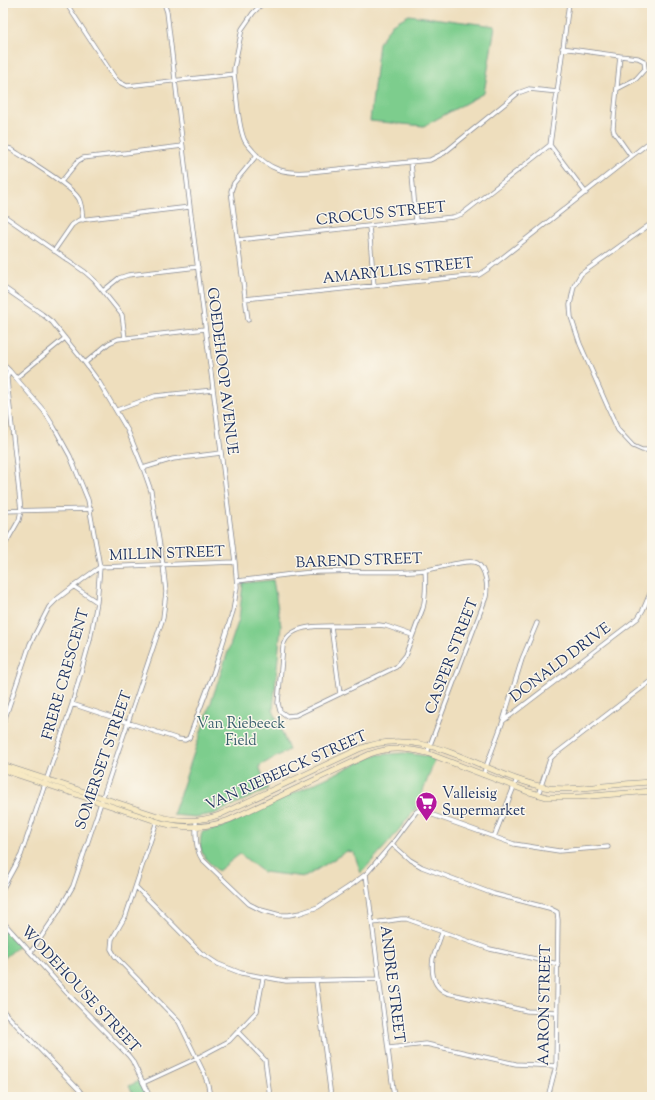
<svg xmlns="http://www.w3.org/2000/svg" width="655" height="1100" font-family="'Sorts Mill Goudy',serif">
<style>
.green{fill:#7dcd8d;stroke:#4c7e76}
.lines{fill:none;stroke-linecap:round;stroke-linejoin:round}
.street-casing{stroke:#84868e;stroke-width:5}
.secondary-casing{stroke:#84868e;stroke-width:6}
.street{stroke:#fff;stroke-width:3.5}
.secondary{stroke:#f7e9c3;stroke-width:5}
.labels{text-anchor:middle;stroke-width:3;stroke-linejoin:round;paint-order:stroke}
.street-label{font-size:15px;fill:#1b2f5e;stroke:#fbf7ec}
.park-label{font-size:15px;fill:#385e6c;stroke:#fbf7ec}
.poi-label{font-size:15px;fill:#1b2f5e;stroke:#fbf7ec;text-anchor:start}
</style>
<rect width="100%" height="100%" fill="#fbf7ec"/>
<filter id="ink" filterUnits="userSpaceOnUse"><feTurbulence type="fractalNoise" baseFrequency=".025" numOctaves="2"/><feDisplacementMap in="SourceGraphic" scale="8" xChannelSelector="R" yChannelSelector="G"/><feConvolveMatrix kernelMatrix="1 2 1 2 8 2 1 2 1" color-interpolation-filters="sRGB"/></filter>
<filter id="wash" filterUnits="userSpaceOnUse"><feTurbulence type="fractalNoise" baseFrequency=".012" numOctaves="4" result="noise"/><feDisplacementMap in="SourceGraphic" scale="16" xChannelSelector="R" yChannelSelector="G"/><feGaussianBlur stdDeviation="0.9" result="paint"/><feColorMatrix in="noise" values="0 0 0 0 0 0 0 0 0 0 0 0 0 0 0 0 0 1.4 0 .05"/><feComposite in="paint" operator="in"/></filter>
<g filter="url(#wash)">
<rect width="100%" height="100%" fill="#eedebd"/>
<path class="green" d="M409 15 495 26 484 93 424 126 370 121 379 43 392 24Z
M273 580 281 626 273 710 289 750 259 766 268 789 214 814 195 817 173 815 239 619 243 583Z
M404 753 426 756 435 759 417 807 389 842 361 873 354 853 347 851 305 877 263 872 240 854 218 871C204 858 197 852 202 832L222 827 375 755Z
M3 929 19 946 3 959Z
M139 1081 147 1097H135L129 1086Z"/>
</g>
<g filter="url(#ink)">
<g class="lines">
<defs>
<path id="street" d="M66 3 115 78 119 82 127 86 234 74
M263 3 253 13 242 29 234 68V74C237 93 237 122 244 139 246 144 250 147 253 151 269 170 285 174 309 172L430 160 444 153 518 93 529 89 558 92
M569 3 550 145 586 193
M562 48 620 56 613 128 614 132 631 156
M617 89 636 79 645 69 644 61 638 58 620 56
M3 147 11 149C26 159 72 186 79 199 82 205 82 213 83 220
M411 162 416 221
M61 182 78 161 83 158 183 146
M3 215 85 272 94 280 122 315 125 338
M652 223 581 274 574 286 570 305 571 317 580 344 618 430 633 446 642 450H652
M369 226 374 286
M238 240 453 217 462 214 550 145
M54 251 72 225 79 220 190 207
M3 287 42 314 52 322 85 363 99 382 128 431 143 468 151 491 163 565 166 592 163 618 73 886 58 912 31 952
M103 291 119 278 128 275 198 267
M245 299 479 275 488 269 652 140
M248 320 231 191 234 183 257 155
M85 363 109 343 118 339 205 329
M3 364 9 370 44 411 54 427 70 456 88 500 100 567 97 602 90 640 72 704 21 855 3 888
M16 378 65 338
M117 410 155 396 213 390
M143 468 173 459 221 453
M3 511 91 509
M3 548 19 520 21 511 8 390 7 378 9 370
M237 581C264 578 292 573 319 572 355 570 391 574 426 570 437 569 468 558 477 563 486 569 488 587 486 597L427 753
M73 586 97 602
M331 626 340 694
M412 635 386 626 379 625C366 625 354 626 341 626 322 626 289 623 283 646L278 703 280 711 287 716 296 715 396 667 405 656 423 608C426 595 426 583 425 570
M72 704 178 739 185 740 189 738 213 674 233 611 237 587 235 562 190 207 167 12 164 3
M503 721 638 618 643 610 652 589
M3 724 30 644 49 607 57 599 86 577 100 567 235 562
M483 775 503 721 522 659 537 623
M538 795 550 759 554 755 652 680
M157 821 126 915 112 939 111 949 115 956 179 1022 204 1073 208 1085 210 1097
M196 821C196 833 195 849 202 859L249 904 261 910 280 915H289L300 913 318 907 350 886 366 874 392 844 416 812 419 810 514 844 559 851 608 847
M494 837 517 779
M392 844 410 860 422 867 494 894 549 908 557 912 558 920 556 1066 548 1097
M366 874 394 1097
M136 887 201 953 218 964 241 973 286 981 379 979
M3 922 67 993 128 1055 132 1060 150 1097
M373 923 401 919H407L490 949 558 964
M442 933 433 958C431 972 433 987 447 993L527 1011 557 1012
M316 981 331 1097
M3 1011 79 1090 84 1097
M238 1032 265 1060 270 1097
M389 1048 426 1044 516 1064 556 1066
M143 1083 197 1058 229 1041 257 1011 263 978"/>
<path id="secondary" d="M3 4 9 3
M3 765 158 816C178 822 199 822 219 815L359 749C426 722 485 777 549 788 564 790 579 788 594 787 613 785 633 783 652 782
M3 770 162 823C186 829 207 828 229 820L370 754C388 747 408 748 427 753L526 791 547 797H579L652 791"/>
</defs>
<use href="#street" class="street-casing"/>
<use href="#secondary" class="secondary-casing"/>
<use href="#street" class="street"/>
<use href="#secondary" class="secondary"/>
</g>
</g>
<defs>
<symbol id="supermarket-pin" viewBox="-11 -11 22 30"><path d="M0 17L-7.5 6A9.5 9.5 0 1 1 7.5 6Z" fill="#b5179e" stroke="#fbf7ec"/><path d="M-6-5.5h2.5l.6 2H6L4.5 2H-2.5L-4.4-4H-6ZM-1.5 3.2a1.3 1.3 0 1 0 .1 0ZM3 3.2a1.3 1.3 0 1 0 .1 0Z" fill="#fff"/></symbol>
</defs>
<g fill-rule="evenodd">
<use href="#supermarket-pin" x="414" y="790" width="25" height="34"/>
</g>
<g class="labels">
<g class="street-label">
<text transform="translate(381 213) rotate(-6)" y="5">CROCUS STREET</text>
<text transform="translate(398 270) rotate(-6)" y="5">AMARYLLIS STREET</text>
<text transform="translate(223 371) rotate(83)" y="5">GOEDEHOOP AVENUE</text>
<text transform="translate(167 553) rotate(-2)" y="5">MILLIN STREET</text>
<text transform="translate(359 560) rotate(-2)" y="5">BAREND STREET</text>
<text transform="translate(451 656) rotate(-69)" y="5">CASPER STREET</text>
<text transform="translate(560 662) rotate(-37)" y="5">DONALD DRIVE</text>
<text transform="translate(65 674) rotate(-74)" y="5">FRERE CRESCENT</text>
<text transform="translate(103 760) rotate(-71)" y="5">SOMERSET STREET</text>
<text transform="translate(286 770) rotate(-24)" y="5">VAN RIEBEECK STREET</text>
<text transform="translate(393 984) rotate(83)" y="5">ANDRE STREET</text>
<text transform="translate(81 989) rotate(47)" y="5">WODEHOUSE STREET</text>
<text transform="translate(544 1005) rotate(-89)" y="5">AARON STREET</text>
</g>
<g class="park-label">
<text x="241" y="728">Van Riebeeck<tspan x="241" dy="17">Field</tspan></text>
</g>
<g class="poi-label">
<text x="442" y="798">Valleisig<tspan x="442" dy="17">Supermarket</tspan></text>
</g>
</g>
<rect width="655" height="1100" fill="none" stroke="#fbf7ec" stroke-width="16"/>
</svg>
